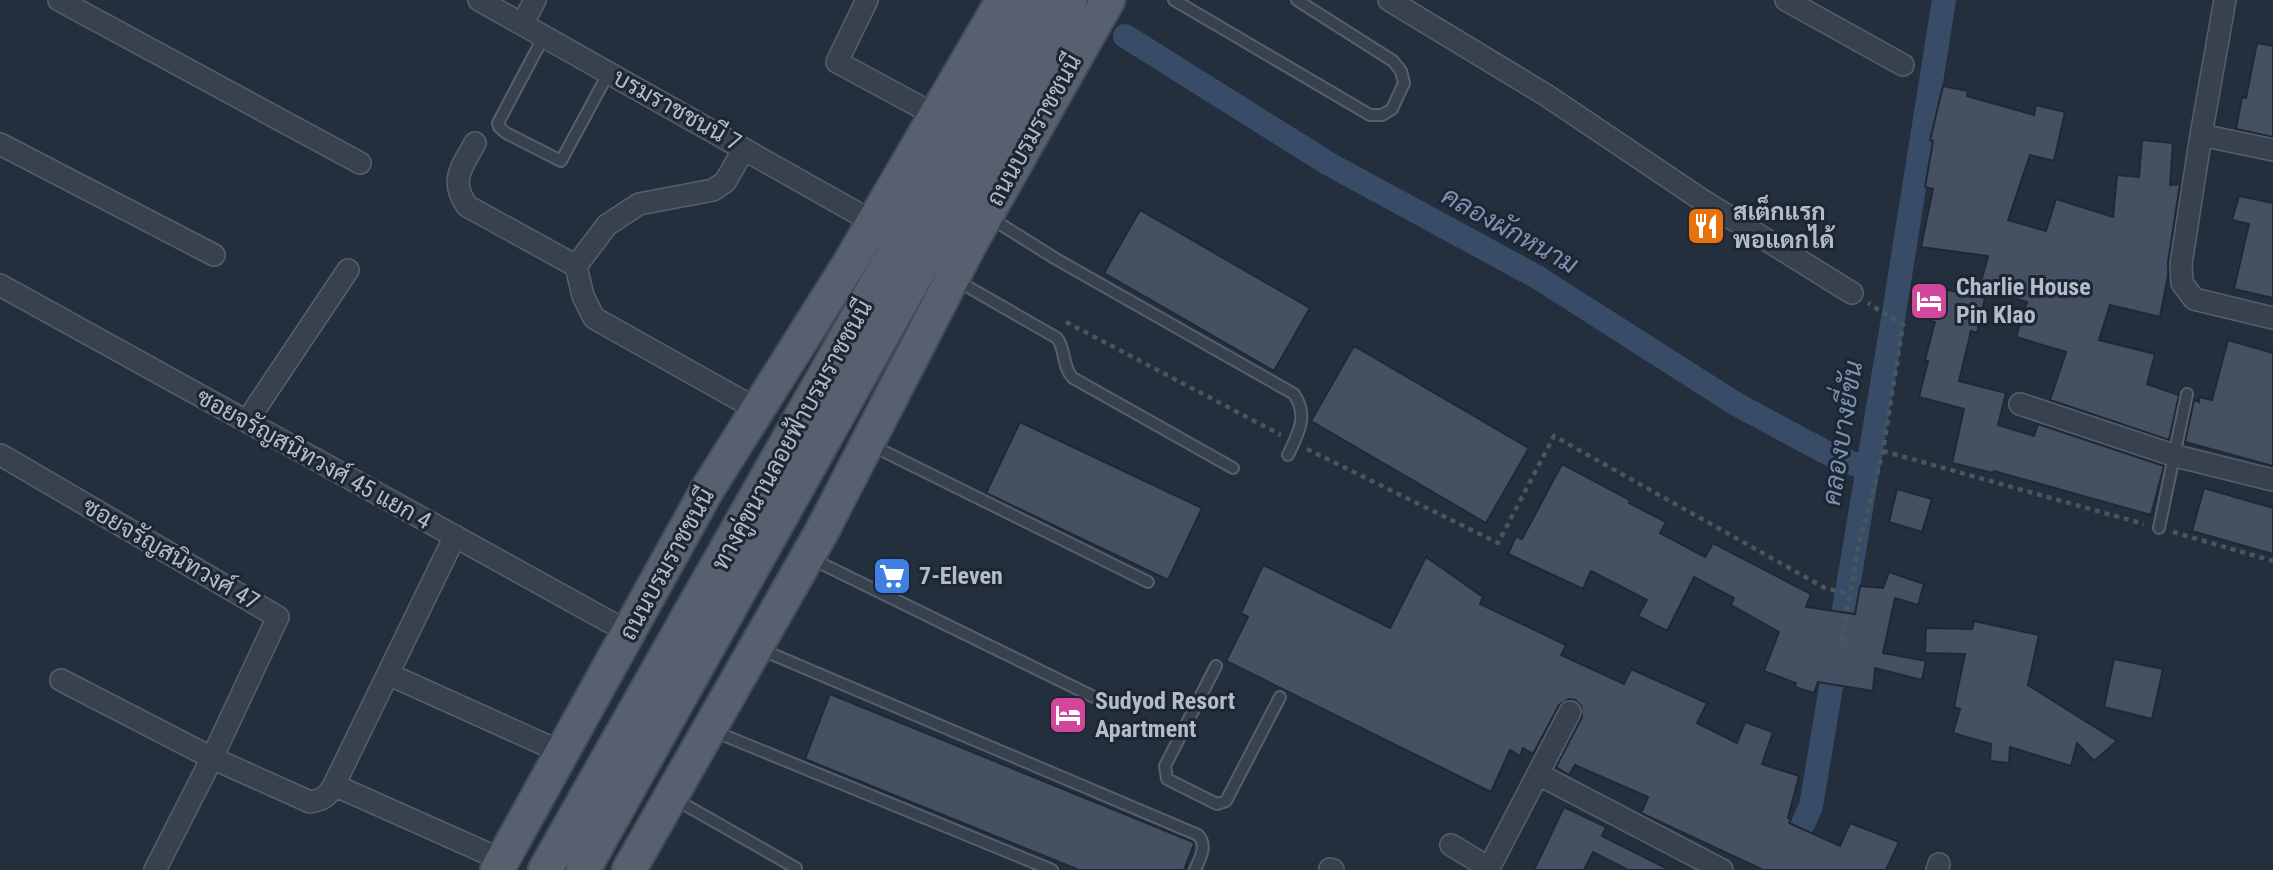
<svg xmlns="http://www.w3.org/2000/svg" width="2273" height="870" font-family="'Roboto Condensed',Sarabun,sans-serif">
<style>
.lines{fill:none;stroke-linecap:round;stroke-linejoin:round}
.canal{stroke:#394c67;stroke-width:24}
.building{fill:#455162;stroke:#1f2835;stroke-width:2}
.service-casing{stroke:#565f6c;stroke-width:14}
.minor-casing{stroke:#565f6c;stroke-width:24}
.primary-casing{stroke:#414a57;stroke-width:37}
.path{stroke:#44595c;stroke-width:4.5;stroke-dasharray:5 5;stroke-linecap:butt}
.service{stroke:#38414e;stroke-width:10}
.minor{stroke:#38414e;stroke-width:21}
.primary{stroke:#56606e;stroke-width:33}
.labels{text-anchor:middle;stroke-width:6;stroke-linejoin:round;paint-order:stroke}
.street-label{font-size:24px;fill:#b4bcc9;stroke:#1d2633}
.poi-label{font-size:24px;font-weight:bold;fill:#b4bcc9;stroke:#1d2633;text-anchor:start}
.water-label{font-size:26px;font-style:italic;fill:#7c92b1;stroke:#1d2633}
</style>
<rect width="100%" height="100%" fill="#242f3e"/>
<g class="lines">
<path class="canal" d="M1125 36 1329 164 1537 277 1736 404 1833 456 1868 469
M1782 870 1811 806 1893 319 1944 0"/>
</g>
<path class="building" d="M2257 43 2273 46V137L2236 129 2242 97 2246 98Z
M1943 86 1968 91 1967 96 2034 115 2036 105 2065 112 2054 161 2030 155 2008 220 2046 231 2056 199 2113 217 2117 175 2139 177 2142 140 2173 143 2170 185 2180 184 2168 262V275L2160 317 2110 305 2099 340 2155 354 2147 384 2179 395 2169 440 2050 400 2066 352 2016 337 2027 302 1979 289 1988 256 1921 247 1933 189 1925 187 1933 141 1930 140Z
M2239 196 2273 203V298L2234 289 2249 224 2232 220Z
M1140 210 1310 308 1274 371 1104 273Z
M1935 287 1985 298 1977 333 1971 331 1959 381 2006 393 1998 425 2034 436 2038 424 2164 466 2151 515 1994 471 1993 473 1952 463 1964 409 1919 397 1928 361 1925 360 1935 322 1927 319Z
M2228 340 2273 353V466L2185 442 2194 400 2199 402V397L2212 400Z
M1354 346 1529 448 1486 523 1311 421Z
M1020 422 1202 508 1168 580 986 493Z
M1562 464 1630 500 1629 503 1666 522 1660 533 1705 557 1713 543 1811 594 1806 607 1855 614 1860 586 1883 588 1889 572 1924 584 1918 605 1895 598 1883 653 1926 661 1922 680 1875 668 1873 691 1818 682 1814 693 1795 687 1796 683 1764 671 1779 632 1731 605 1734 598 1694 577 1667 631 1638 616 1647 600 1591 571 1583 589 1508 554 1516 536 1522 539Z
M2204 488 2273 508V554L2192 531Z
M1897 489 1932 499 1922 532 1889 522Z
M1426 557 1483 597 1480 604 1566 645 1561 655 1624 684 1631 669 1707 703 1697 723 1737 743 1745 722 1773 732 1762 764 1799 776 1788 818 1791 819 1789 823 1840 846 1850 823 1899 842 1886 870H1763L1641 813 1648 797 1575 765 1569 775 1556 767 1582 717 1581 706 1575 700 1569 699 1559 705 1533 754 1523 748 1520 756 1510 750 1491 792 1226 661 1248 617 1241 613 1263 565 1390 628Z
M1974 621 2039 635 2028 685 2117 741 2094 761 2077 743 2071 766 2010 747 2009 763 1990 761 1991 744 1953 733 1960 709 1954 707 1965 654 1925 653 1926 628 1972 629Z
M2114 659 2163 669 2152 719 2104 707Z
M830 694 1193 842 1194 844 1184 870H1079L805 759Z
M1564 807 1606 827 1602 836 1670 870H1628L1593 852 1584 870H1534Z"/>
<g class="lines">
<defs>
<path id="service" d="M1174 0 1370 115H1382L1392 109 1404 83 1401 71 1393 61 1297 0
M544 36 498 123 499 127 506 133 561 161 609 72
M989 217 1056 259 1294 394C1309 416 1298 434 1288 455
M956 280 1057 338C1066 350 1062 367 1073 378L1233 468
M871 445 1148 582
M2159 528 2187 394
M810 558 1100 700
M760 649 1198 835C1208 846 1200 858 1195 870
M1216 666 1165 766 1167 779 1217 804 1226 801 1280 697
M711 730 1052 870
M673 798 796 868"/>
<path id="minor" d="M59 0 360 163
M479 0 873 222
M867 0 837 62 935 115
M1389 0 1546 95 1702 200 1852 293
M1786 0 1903 65
M2225 0 2201 135 2181 264 2182 283 2194 299 2273 318
M523 23 535 0
M2201 135 2273 150
M475 143C462 167 449 180 467 206L576 266
M0 144 214 255
M744 149 725 182 713 190 639 204 607 225 576 266 583 296 594 318 758 410
M0 285 628 632
M2020 404 2176 456 2273 480
M247 421 348 270
M1 455 278 617 212 758 155 870
M388 674 561 752
M61 680 212 758 310 802C323 800 328 796 334 785L455 536
M1538 774 1722 870
M334 785 502 860
M1451 845 1489 868
M1330 869 1333 870
M1488 870 1570 712
M1937 870 1939 864"/>
<path id="primary" d="M497 870 707 490 849 264 1003 0
M545 870 1037 0
M583 870 1070 0
M629 870 821 533 969 246 1108 0"/>
</defs>
<use href="#service" class="service-casing"/>
<use href="#minor" class="minor-casing"/>
<use href="#primary" class="primary-casing"/>
<path class="path" d="M1066 322 1281 435
M1307 449 1498 543 1554 436 1825 588 1850 594
M1883 451 2144 524
M2173 532 2273 561
M1840 650 1859 545 1883 451 1903 325 1868 303"/>
<use href="#service" class="service"/>
<use href="#minor" class="minor"/>
<use href="#primary" class="primary"/>
</g>
<defs>
<symbol id="restaurant-square" viewBox="-11 -11 22 22"><rect x="-9" y="-9" width="18" height="18" rx="4" fill="#e8710a" stroke="#1d2633"/><path d="M-5-6h1v4h1v-4h1v4h1v-4h1v5L-1.5 .5V6h-2V.5L-5-1ZM5-6V6H3V1.5H1.5Q1.5-4 5-6Z" fill="#fff"/></symbol>
<symbol id="hotel-square" viewBox="-11 -11 22 22"><rect x="-9" y="-9" width="18" height="18" rx="4" fill="#d1479c" stroke="#1d2633"/><path d="M-6-4.5h1.5V1H6V5H4.5V3h-9V5H-6ZM-4 0a1.8 1.8 0 1 1 3.6 0ZM.5 0V-2.5h3Q6-2.5 6 0Z" fill="#fff"/></symbol>
<symbol id="supermarket-square" viewBox="-11 -11 22 22"><rect x="-9" y="-9" width="18" height="18" rx="4" fill="#3f7fe0" stroke="#1d2633"/><path d="M-6-5.5h2.5l.6 2H6L4.5 2H-2.5L-4.4-4H-6ZM-1.5 3.2a1.3 1.3 0 1 0 .1 0ZM3 3.2a1.3 1.3 0 1 0 .1 0Z" fill="#fff"/></symbol>
</defs>
<g fill-rule="evenodd">
<use href="#restaurant-square" x="1684" y="204" width="44" height="44"/>
<use href="#hotel-square" x="1907" y="279" width="44" height="44"/>
<use href="#supermarket-square" x="870" y="554" width="44" height="44"/>
<use href="#hotel-square" x="1046" y="693" width="44" height="44"/>
</g>
<g class="labels">
<g class="street-label">
<text transform="translate(677 110) rotate(29)" y="8">บรมราชชนนี 7</text>
<text transform="translate(1034 130) rotate(-61)" y="8">ถนนบรมราชชนนี</text>
<text transform="translate(792 435) rotate(-61)" y="8">ทางคู่ขนานลอยฟ้าบรมราชชนนี</text>
<text transform="translate(314 459) rotate(29)" y="8">ซอยจรัญสนิทวงศ์ 45 แยก 4</text>
<text transform="translate(171 554) rotate(30)" y="8">ซอยจรัญสนิทวงศ์ 47</text>
<text transform="translate(667 564) rotate(-61)" y="8">ถนนบรมราชชนนี</text>
</g>
<g class="poi-label">
<text x="1733" y="220">สเต็กแรก<tspan x="1733" dy="28">พอแดกได้</tspan></text>
<text x="1956" y="295">Charlie House<tspan x="1956" dy="28">Pin Klao</tspan></text>
<text x="919" y="584">7-Eleven</text>
<text x="1095" y="709">Sudyod Resort<tspan x="1095" dy="28">Apartment</tspan></text>
</g>
<g class="water-label">
<text transform="translate(1510 230) rotate(29)" y="9">คลองผักหนาม</text>
<text transform="translate(1842 433) rotate(-81)" y="9">คลองบางยี่ขัน</text>
</g>
</g>
</svg>
